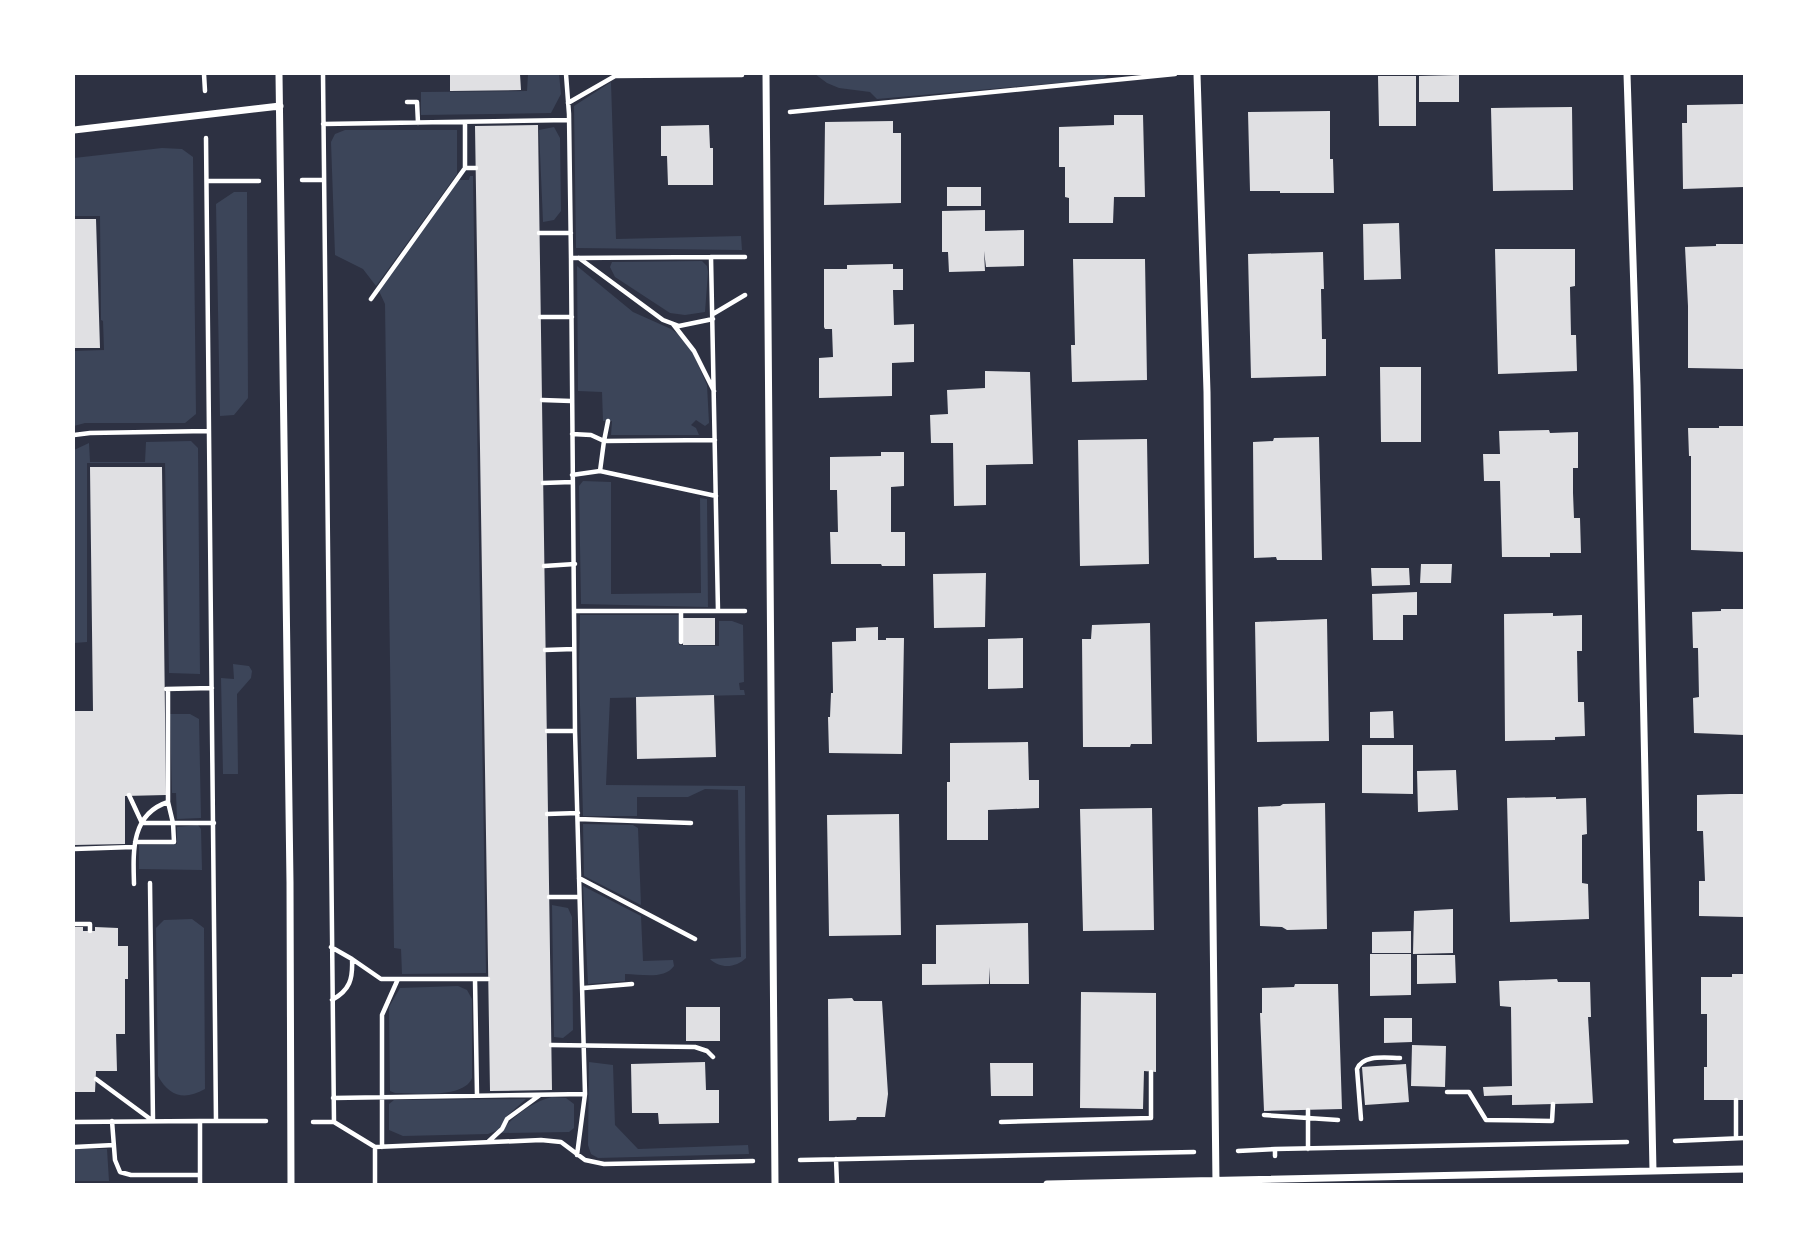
<svg xmlns="http://www.w3.org/2000/svg" width="1818" height="1258" font-family="'Zilla Slab',serif">
<style>
.green{fill:#3c4559}
.building{fill:#e0e0e3}
.lines{fill:none;stroke-linecap:round;stroke-linejoin:round}
.path{stroke:#fff;stroke-width:4.5}
.minor{stroke:#fff;stroke-width:7}
</style>
<rect width="100%" height="100%" fill="#2d3142"/>
<path class="green" d="M528 74H559L561 94 551 113 421 115V92L527 91Z
M815 74H1109L1102 79 877 99 870 92 839 88 827 83Z
M611 82 616 239 741 236 742 250 576 248 574 106Z
M554 127 560 138 561 211 554 220 543 222 539 130Z
M345 130H457V174L376 286 363 269 335 255 331 142 335 134Z
M162 148 182 149 193 157 196 414 185 423H85L74 426V351L104 350 103 321 101 320 100 216H74V158Z
M470 176H473L486 973 402 974 401 949 394 948 385 304 379 291 458 180H469Z
M234 192H247L248 398 234 415 220 416 216 204Z
M702 261 707 266 708 272 705 312 685 315 670 313 615 277 610 267 612 262Z
M577 266 633 312 671 329 682 337 692 351 707 385 709 423 705 426 696 420 691 425 696 428 699 435H611L612 421H603L602 392 578 391Z
M191 441 198 448 200 674 169 673 165 463H87V642L74 643V450L89 443 90 462H145L146 442Z
M583 481 611 482V594L701 593 700 498 707 499 708 607 581 604 579 486Z
M580 615H679V645L719 646V621H732L743 625 744 682 739 683 740 690H744L745 695 610 698 606 785 745 786 746 958C736 968 720 969 710 959L741 957 738 790 705 789 688 797H637V816H583L579 668Z
M233 664 249 666 252 671 251 678 237 694 238 774H223L221 678 234 679Z
M170 714H190L199 719 201 818 177 819 176 793H172Z
M583 824 633 825 638 828 641 905 584 876Z
M198 825 201 829 202 870 139 869V845L177 844V827Z
M583 886 641 916 643 961 673 960 674 966C664 980 641 974 625 974V981L588 984Z
M552 905 568 908 572 917 573 1030 563 1038 554 1037Z
M192 919 204 928 205 1089C184 1101 169 1096 158 1076L156 928 164 920Z
M458 986 467 990 472 999V1078C464 1099 415 1093 395 1093L390 1091 389 1007 400 988Z
M589 1062 613 1065 615 1125 638 1149 748 1145 749 1154 598 1158 591 1154 588 1145Z
M552 1097 566 1098 574 1104V1128L569 1132 500 1133C513 1116 532 1102 552 1097Z
M526 1099 508 1115 498 1130 488 1134 403 1136 389 1130V1104L394 1100Z
M74 1149H107L109 1181H74Z"/>
<path class="building" d="M450 74H520L521 90 450 91Z
M1459 75V102H1419V76Z
M1378 76H1416V126H1379Z
M1744 104V187L1683 189 1682 123H1687V105Z
M1572 107 1573 190 1493 191 1491 108Z
M1330 111V159H1333L1334 193H1280V191H1250L1248 112Z
M1114 115H1143L1145 197H1114L1113 223H1069V198L1065 197V167H1059V127L1114 125Z
M893 121V133H901V203L824 205 825 122Z
M538 125 552 1090 490 1091 475 126Z
M709 125 710 148H713V185H668L667 156H661V126Z
M947 187H981V206H947Z
M985 210V231L1024 230V266L986 267 984 251 985 271 949 272 948 252H942V211Z
M74 219H96L100 348H74Z
M1399 223 1401 279 1364 280 1363 224Z
M1716 244H1744V369L1688 368V306L1685 247 1716 246Z
M1495 249H1575V286L1570 287 1571 335H1576L1577 371 1498 374Z
M1323 252 1324 289H1321L1322 339H1326V376L1251 378 1248 254Z
M1073 259H1145L1147 380 1072 382 1071 345H1075Z
M893 264V269H903V290H893L894 325 914 324V362L892 363V396L819 398V358L833 357 832 329H825L824 327V269H847V265Z
M1380 367H1421V442H1381Z
M985 371 1030 372 1033 464 986 465V505L954 506 953 443H931L930 415 948 414 947 390 985 388Z
M1719 426H1744V552L1691 550V456H1689L1688 428H1719Z
M1549 430 1550 433 1578 432V468H1573V493L1574 518H1580L1581 553H1550V557H1502L1500 481H1484L1483 454H1500L1499 431Z
M1319 437 1322 560H1277L1276 557 1254 558 1253 442 1273 441 1274 438Z
M1147 439 1149 564 1080 566 1078 440Z
M881 452H904V486L891 487V532H905V566H882L881 564H831L830 532H838L837 490H830V457L881 456Z
M90 467H162L166 795 125 796V844L74 845V711H93Z
M1421 564H1452L1451 583H1420Z
M1371 568H1409L1410 585 1372 586Z
M986 573 985 627 934 628 933 574Z
M1417 592V615H1403V640H1373L1372 594Z
M1721 609H1744V735L1694 733 1693 698 1699 697 1698 648H1693L1692 612 1721 611Z
M1553 613V616L1582 615V651H1577L1578 702H1584L1585 736 1555 737V740L1505 741 1504 614Z
M683 618H715V645H683Z
M1327 619 1329 741 1257 742 1255 622Z
M1150 623 1152 744H1131L1130 747H1083L1082 639H1091L1092 625Z
M878 627V640H886V638H904L902 754 829 753 828 717H830L831 693H833L832 642 856 641V628Z
M1023 638V688L988 689V639Z
M714 695 716 757 637 759 636 697Z
M1393 711 1394 738H1370V712Z
M1028 742 1029 780H1039V808L988 810V840H947V782H950V743Z
M1362 745H1413V794L1362 793Z
M1456 770 1458 810 1418 812 1417 771Z
M1730 794H1744V917L1699 916V881H1705L1703 831H1697V795Z
M1556 797V799L1586 798 1587 834 1582 835V883L1588 884 1589 919 1510 922 1507 798Z
M1325 803 1327 929 1287 930 1282 927 1260 926 1258 807 1280 806 1283 804Z
M1152 808 1154 930 1083 931 1080 809Z
M899 814 901 935 829 936 827 815Z
M1453 909V953L1413 954 1414 911Z
M1028 923 1029 984H990L989 967V984L922 985V964H936V925Z
M74 927H83V931H95V927L118 928V946H128V979H125V1034H116L117 1071H96L95 1092H74Z
M1411 931V953H1372V932Z
M1370 954H1411V995L1370 996Z
M1417 955H1455L1456 983 1417 984Z
M1732 974H1744V1100H1704V1067H1707V1014H1701V977H1732Z
M1557 979 1558 982H1590L1591 1017H1588L1593 1103 1512 1105V1095L1484 1096 1483 1087 1512 1086 1511 1007 1500 1006 1499 981Z
M1295 984H1338L1342 1109 1264 1111 1260 1013H1262V988L1294 987Z
M1081 992 1156 993V1072L1144 1071 1143 1109 1080 1108Z
M852 998 854 1001H882L888 1094 885 1117H857L856 1120 829 1121 828 999Z
M686 1007H720V1041H686Z
M1384 1018H1412V1042L1384 1043Z
M1412 1045 1446 1046 1445 1087 1411 1086Z
M705 1062 706 1090H719V1123L659 1124 658 1113H632L631 1064Z
M990 1063H1033V1096H991Z
M1406 1064 1409 1102 1365 1105 1362 1067Z"/>
<g class="lines">
<path class="path" d="M204 74 205 91
M323 74 334 1122
M566 74 569 114 571 258 575 731 585 1094 577 1155
M407 102H417L418 123
M568 103 615 76 742 75
M790 112 1175 74
M465 122V168H476
M323 124 569 120
M206 138 216 1121
M302 180H324
M207 181H259
M539 233H571
M571 258 711 257
M579 258 663 320 679 326 713 319
M371 299 465 168
M713 314 745 295
M540 317H572
M673 324 694 351 714 391
M542 400 571 401
M608 421 604 441 715 440
M572 434 591 435 604 441 600 471 572 475
M74 435 90 433 208 431
M600 471 716 496
M543 483 572 482
M544 566 575 564
M575 611H745
M718 611 711 257H745
M681 642V611
M545 650 574 649
M166 689 212 688
M547 731H575
M129 795 142 823H214
M547 814 578 813
M578 819 691 823
M135 842H174L173 823 168 802
M74 849 133 847
M579 878 695 939
M150 883 153 1121
M134 884C133 851 131 814 168 802V689
M549 897H579
M74 924H90V931
M331 947 352 959C353 979 350 990 332 1000
M352 959 381 979H488
M475 979 477 1095
M584 988 632 984
M551 1045 695 1047 707 1051 713 1057
M96 1079 153 1121
M1447 1092H1469L1486 1120 1552 1121 1553 1104
M333 1098 585 1094
M1308 1110V1149
M1264 1115 1338 1120
M1361 1119 1357 1069C1363 1054 1386 1058 1400 1058
M112 1121 115 1160 120 1172 131 1175H200
M74 1122 200 1121
M313 1122H334L375 1147 541 1140 561 1142 585 1160 604 1164 753 1161
M1001 1122 1151 1118V1072
M1736 1138V1100
M1675 1141 1744 1138
M488 1142 502 1129 507 1119 540 1095
M74 1147 114 1145
M375 1147V1184
M382 1147V1015L398 979
M1275 1149 1627 1142
M1238 1151 1275 1149V1156
M836 1159 837 1184
M800 1160 1194 1152
M200 1184V1121H266"/>
<path class="minor" d="M279 74 290 882 291 1184
M766 74 775 1184
M1197 74 1207 392 1216 1184
M1627 74 1637 385 1653 1171
M74 130 280 106
M1047 1184 1744 1169"/>
</g>
<rect width="1818" height="1258" fill="none" stroke="#ffffff" stroke-width="150"/>
</svg>
